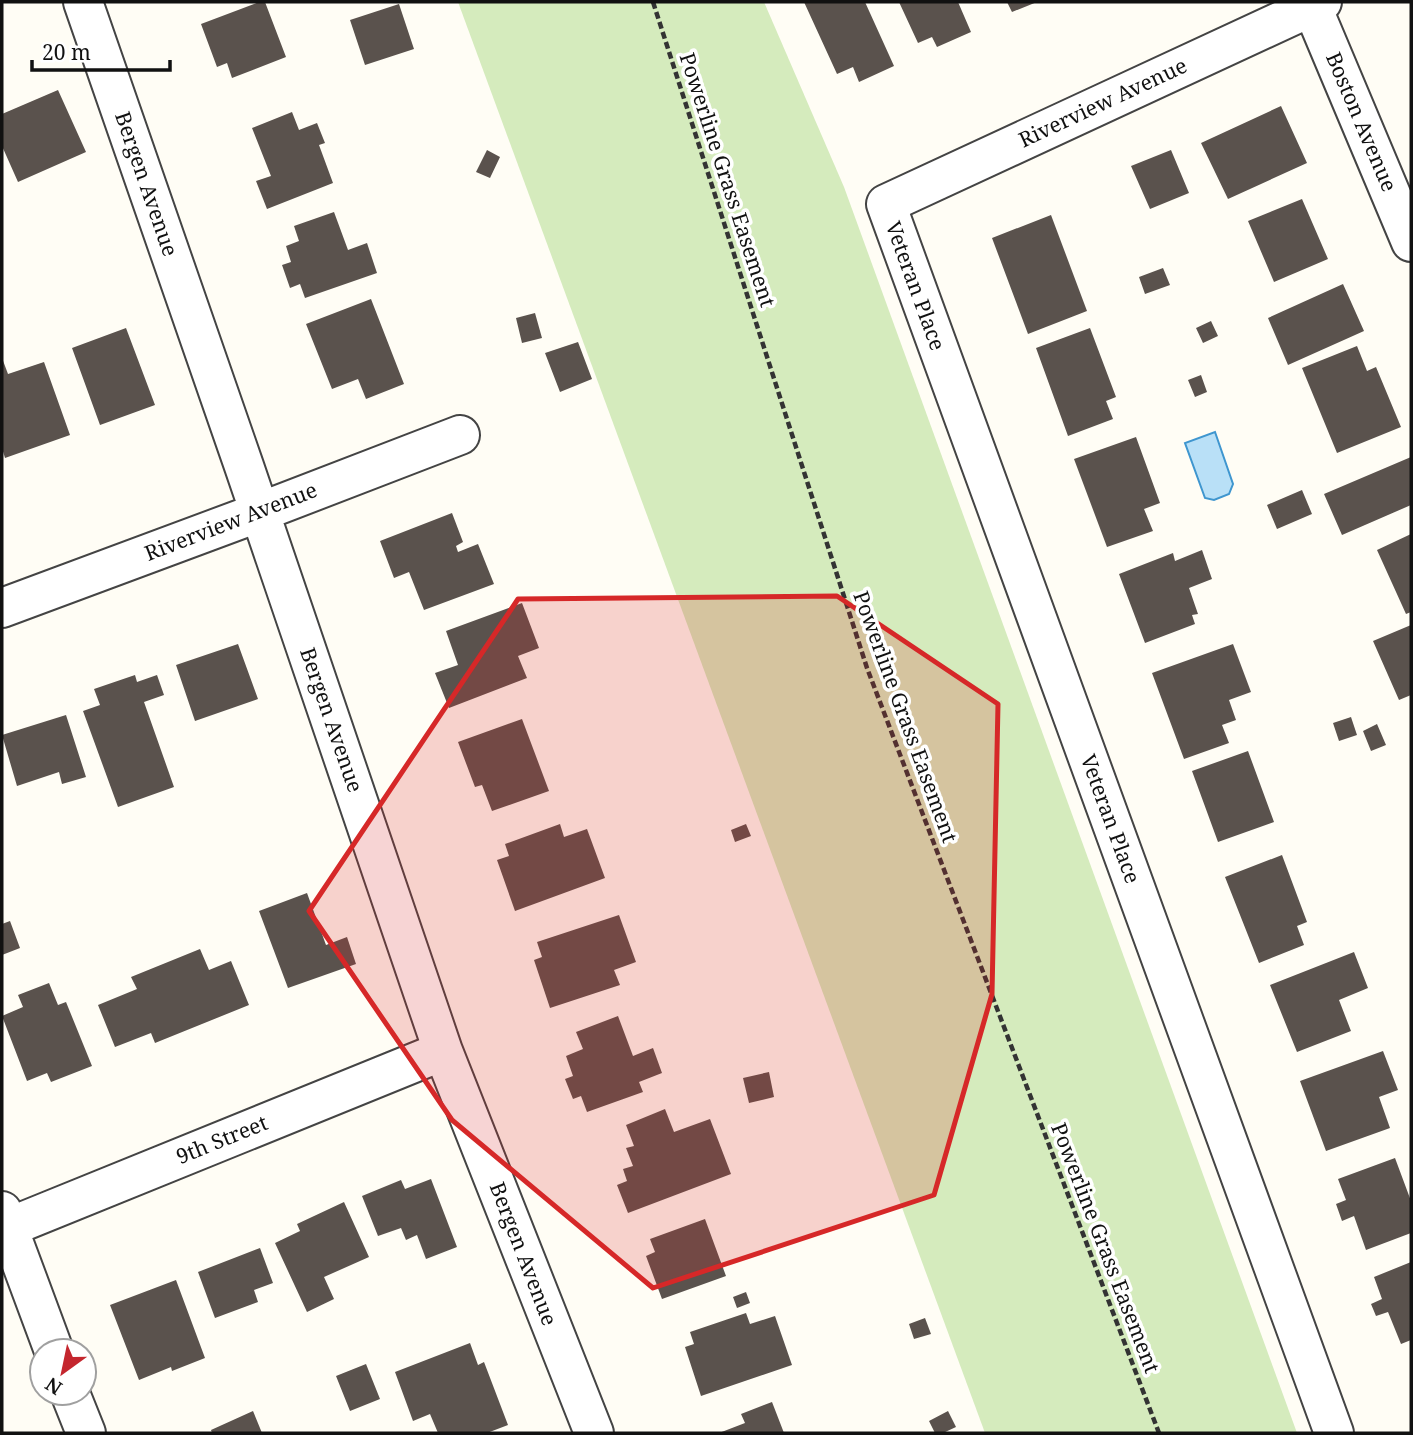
<svg xmlns="http://www.w3.org/2000/svg" width="1413" height="1435" font-family="'Noto Serif',serif">
<style>
.green{fill:#d5ebbd}
.water{fill:#b9e0f7;stroke:#3f96cf;stroke-width:2}
.building{fill:#5a524d}
.lines{fill:none;stroke-linecap:round;stroke-linejoin:round}
.minor-casing{stroke:#444;stroke-width:42}
.path{stroke:#333;stroke-width:4.5;stroke-dasharray:7 3.5;stroke-linecap:butt}
.minor{stroke:#fff;stroke-width:38}
.marked{fill:#d62828;fill-opacity:0.2;stroke:#d62828;stroke-width:5;stroke-linejoin:round}
.labels{text-anchor:middle;stroke-width:7;stroke-linejoin:round;paint-order:stroke}
.street-label{font-size:21px;fill:#111;stroke:#fff}
</style>
<rect width="100%" height="100%" fill="#fffdf5"/>
<path class="green" d="M458 2H764L844 187 1297 1433H985Z"/>
<path class="water" d="M1215 432 1233 484 1229 494 1214 500 1205 498 1185 443Z"/>
<path class="building" d="M259 2H265L286 57 232 78 227 63 217 67 201 24Z
M804 2H865L894 66 859 82 853 67 837 74Z
M899 2H958L971 32 937 47 932 37 918 43Z
M1007 2H1037L1012 12Z
M399 4 414 49 365 65 350 20Z
M58 90 86 152 18 182 2 146V114Z
M1281 106 1307 163 1228 199 1201 143Z
M292 112 299 130 317 123 325 143 319 145 333 183 267 209 256 181 271 176 252 128Z
M487 150 500 157 490 178 476 172Z
M1171 150 1189 193 1150 209 1131 166Z
M1302 199 1328 259 1274 282 1248 221Z
M334 212 348 250 367 243 377 273 305 298 300 284 290 288 282 265 291 262 286 246 299 241 294 226Z
M1051 215 1087 311 1028 334 992 238Z
M1163 268 1170 285 1145 294 1139 277Z
M1343 284 1364 331 1288 365 1268 318Z
M371 299 404 384 366 399 358 379 332 389 306 324Z
M535 313 542 338 522 343 516 318Z
M1211 321 1218 336 1203 343 1196 328Z
M126 328 155 405 100 425 72 348Z
M1090 328 1116 397 1106 401 1113 419 1068 436 1036 348Z
M578 342 592 379 560 392 545 353Z
M1357 346 1367 371 1376 367 1401 427 1337 453 1302 368Z
M2 358 8 374 44 362 70 435 5 458 2 448Z
M1201 375 1207 392 1195 397 1188 380Z
M1136 437 1160 503 1144 509 1153 531 1107 547 1074 459Z
M1411 457V505L1342 535 1324 494Z
M1302 490 1312 514 1277 529 1267 505Z
M452 513 463 542 456 546 458 552 478 544 494 584 424 610 409 572 394 578 380 541Z
M1411 534V612L1406 614 1377 550Z
M1202 550 1212 579 1189 588 1198 614 1192 615 1195 624 1145 643 1119 574 1173 553 1175 561Z
M522 603 539 648 518 656 527 678 449 708 435 673 458 665 446 631Z
M1411 625V695L1399 700 1373 641Z
M238 644 258 699 195 721 176 665Z
M1233 644 1251 692 1229 700 1236 720 1222 725 1229 743 1184 759 1152 673Z
M135 675 137 682 157 675 164 695 144 702 174 787 118 807 83 711 100 705 94 689Z
M66 715 86 777 62 784 59 772 17 786 2 735Z
M1351 717 1357 735 1339 741 1333 723Z
M522 719 549 791 492 811 482 785 475 787 458 742Z
M1377 724 1386 745 1371 751 1363 731Z
M1248 751 1274 822 1218 842 1192 771Z
M560 824 564 837 587 829 605 878 515 911 497 860 509 856 505 844Z
M746 824 751 836 735 842 731 830Z
M1282 855 1307 922 1297 926 1304 945 1259 963 1225 877Z
M307 893 326 945 347 937 356 964 288 988 259 911Z
M619 915 636 962 614 970 620 985 550 1008 534 960 542 957 537 942Z
M10 921 20 948 2 955V924Z
M200 949 209 970 231 961 249 1005 155 1043 151 1033 115 1047 98 1005 137 989 131 977Z
M1354 952 1368 988 1339 1000 1351 1031 1297 1052 1270 985Z
M49 983 58 1005 66 1002 92 1066 51 1082 47 1073 27 1081 2 1016 23 1007 18 995Z
M618 1016 633 1056 653 1048 662 1073 639 1082 643 1092 587 1112 581 1096 573 1099 565 1079 573 1076 566 1056 583 1049 576 1032Z
M1383 1051 1398 1090 1379 1097 1390 1128 1326 1151 1300 1081Z
M769 1072 774 1097 749 1103 743 1078Z
M665 1109 674 1132 710 1119 731 1174 628 1213 617 1185 627 1181 623 1169 633 1166 626 1148 634 1146 626 1125Z
M1395 1158 1411 1201V1233L1366 1250 1354 1216 1342 1221 1336 1204 1346 1200 1338 1179Z
M431 1179 457 1247 426 1259 417 1235 406 1240 401 1228 378 1236 362 1196 401 1180 405 1189Z
M344 1202 369 1257 324 1277 334 1299 307 1312 275 1243 300 1231 297 1224Z
M705 1219 726 1276 662 1299 646 1256 655 1252 650 1239Z
M260 1248 273 1283 254 1290 258 1302 215 1318 198 1272Z
M1411 1262V1340L1401 1344 1388 1312 1376 1316 1371 1304 1382 1299 1374 1277Z
M176 1280 205 1358 172 1371 171 1367 139 1380 110 1305Z
M746 1292 750 1303 737 1308 733 1297Z
M746 1313 750 1324 775 1316 792 1365 701 1396 685 1347 694 1344 690 1332Z
M925 1318 931 1334 914 1339 909 1324Z
M470 1343 478 1365 484 1362 508 1425 487 1433H438L430 1414 413 1421 395 1372Z
M366 1364 380 1399 350 1411 336 1376Z
M772 1402 784 1433H719L745 1423 741 1414Z
M253 1411 262 1433H212L211 1430Z
M948 1411 956 1427 943 1433H935L929 1421Z"/>
<g class="lines">
<defs>
<path id="minor" d="M83 2 244 466 443 1051 594 1433
M1310 2 1411 242
M1322 2 886 204 1334 1433
M2 608 260 512 460 435
M2 1211 54 1351
M2 1230 443 1051
M70 1393 86 1433"/>
</defs>
<use href="#minor" class="minor-casing"/>
<path class="path" d="M653 2 867 668 1159 1433"/>
<use href="#minor" class="minor"/>
</g>
<path class="marked" d="M837 596 998 704 992 994 934 1195 653 1288 452 1120 309 911 518 599Z"/>
<g class="labels">
<g class="street-label">
<text transform="translate(1103 103) rotate(-25)" y="7">Riverview Avenue</text>
<text transform="translate(1361 122) rotate(67)" y="7">Boston Avenue</text>
<text transform="translate(727 180) rotate(72)" y="7">Powerline Grass Easement</text>
<text transform="translate(146 184) rotate(71)" y="7">Bergen Avenue</text>
<text transform="translate(915 286) rotate(70)" y="7">Veteran Place</text>
<text transform="translate(231 522) rotate(-21)" y="7">Riverview Avenue</text>
<text transform="translate(905 717) rotate(70)" y="7">Powerline Grass Easement</text>
<text transform="translate(331 720) rotate(71)" y="7">Bergen Avenue</text>
<text transform="translate(1110 819) rotate(70)" y="7">Veteran Place</text>
<text transform="translate(222 1140) rotate(-22)" y="7">9th Street</text>
<text transform="translate(1105 1248) rotate(69)" y="7">Powerline Grass Easement</text>
<text transform="translate(523 1254) rotate(69)" y="7">Bergen Avenue</text>
</g>
</g>
<rect width="1413" height="1435" fill="none" stroke="#111111" stroke-width="7"/>
<g transform="translate(63 1372) rotate(213)"><circle r="33" fill="#ffffff" stroke="#a0a0a0" stroke-width="2"/>
<path d="M0-5L12 26L0 18L-12 26Z" fill="#c4262e"/>
<text y="-10" font-size="19" font-weight="bold" text-anchor="middle" fill="#111111">N</text>
</g>
<path d="M32 60v10h138v-10" fill="none" stroke="#111111" stroke-width="3.5"/>
<text x="42" y="60" font-size="21" fill="#111111" stroke="#ffffff" stroke-width="5" paint-order="stroke">20 m</text>
</svg>
